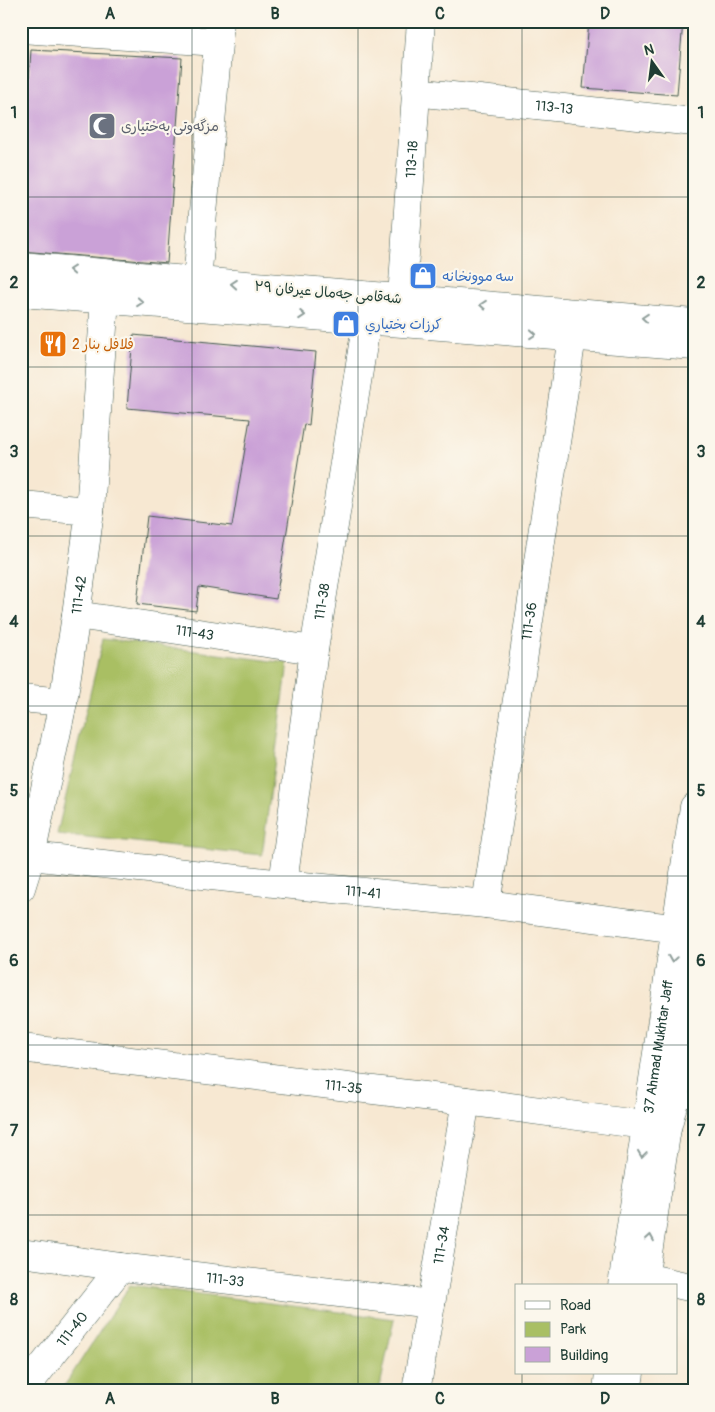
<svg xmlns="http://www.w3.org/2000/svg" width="715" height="1412" font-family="Pangolin,'Playpen Sans Arabic',sans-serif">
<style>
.green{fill:#a9bf64;stroke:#647e4c}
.building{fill:#caa1d7}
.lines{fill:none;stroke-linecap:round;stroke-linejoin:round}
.lane-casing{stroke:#3f574c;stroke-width:16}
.street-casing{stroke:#3f574c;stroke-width:29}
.secondary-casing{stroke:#3f574c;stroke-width:29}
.lane{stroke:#fff;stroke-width:14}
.street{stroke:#fff;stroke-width:28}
.secondary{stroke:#fff;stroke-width:28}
.oneway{stroke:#8f9e9a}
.grid{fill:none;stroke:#1f3d34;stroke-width:1;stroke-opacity:0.55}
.labels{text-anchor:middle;stroke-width:4.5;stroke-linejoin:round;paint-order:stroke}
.street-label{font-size:14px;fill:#1f3d34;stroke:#fbf7ec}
.worship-label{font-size:14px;fill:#5b616d;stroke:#fbf7ec;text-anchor:start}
.shop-label{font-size:14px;fill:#366cbe;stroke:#fbf7ec;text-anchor:start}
.food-label{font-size:14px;fill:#c56008;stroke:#fbf7ec;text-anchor:start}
.neatline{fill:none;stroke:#1f3d34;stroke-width:2}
.grid-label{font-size:16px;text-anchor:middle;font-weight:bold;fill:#1f3d34}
</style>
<rect width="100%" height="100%" fill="#fbf7ec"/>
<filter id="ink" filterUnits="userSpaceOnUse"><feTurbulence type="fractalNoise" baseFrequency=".02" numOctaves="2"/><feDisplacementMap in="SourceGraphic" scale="10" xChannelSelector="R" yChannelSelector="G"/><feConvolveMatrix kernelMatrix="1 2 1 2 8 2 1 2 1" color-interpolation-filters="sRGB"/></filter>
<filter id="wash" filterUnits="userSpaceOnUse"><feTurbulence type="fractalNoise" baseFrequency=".0096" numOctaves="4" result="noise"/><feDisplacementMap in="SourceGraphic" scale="20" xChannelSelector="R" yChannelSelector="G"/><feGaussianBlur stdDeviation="1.12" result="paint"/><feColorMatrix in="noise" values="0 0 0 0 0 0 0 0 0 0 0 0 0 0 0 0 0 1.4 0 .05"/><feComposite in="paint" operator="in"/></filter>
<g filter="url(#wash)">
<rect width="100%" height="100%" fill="#f7e8d2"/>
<path class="green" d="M103 639 288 663 262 855 57 834Z
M130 1285 394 1319 379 1391H61Z"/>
<g id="blocks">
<path class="building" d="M589 21H683L677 95 583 88Z
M31 50 182 58 167 263 21 251V195Z
M133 335 316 352 309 425 304 424 276 599 199 587 196 611 137 604 147 516 232 526 250 419 127 408Z"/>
</g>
</g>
<g filter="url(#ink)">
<use href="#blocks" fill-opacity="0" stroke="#3f574c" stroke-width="1"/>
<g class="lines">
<defs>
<path id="lane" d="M675 1098 694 1101"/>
<g id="street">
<path d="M21 29 218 42"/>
<path id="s1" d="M415 92 694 122"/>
<path d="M197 281 220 21"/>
<path id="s2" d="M402 298 421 21"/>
<path d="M21 505 90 511"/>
<path id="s3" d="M76 615 314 650"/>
<path d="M21 698 63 702"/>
<path id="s4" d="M31 856 283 884 486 904 694 931"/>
<path id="s5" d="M283 884 314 650 367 320"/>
<path id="s6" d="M21 888 31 856 63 702 76 615 90 511 105 299"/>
<path id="s7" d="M486 904 572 337"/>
<path id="s8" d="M21 1048 466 1101 667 1128"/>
<path id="s9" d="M21 1253 121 1267 431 1304"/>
<path d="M644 1277 694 1288"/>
<path id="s10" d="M23 1391 121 1267"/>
<path id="s11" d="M416 1391 466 1101"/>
</g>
<g id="secondary">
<path d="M21 266 694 323"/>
<path d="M21 293 694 346"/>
<path id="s12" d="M622 1286 694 807"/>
<path d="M643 1286 667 1128 675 1098 694 948"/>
<path d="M607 1391 609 1373"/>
<path d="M627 1391 630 1373"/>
</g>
</defs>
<use href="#lane" class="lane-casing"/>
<use href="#street" class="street-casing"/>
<use href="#secondary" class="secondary-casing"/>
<use href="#lane" class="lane"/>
<use href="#street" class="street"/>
<use href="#secondary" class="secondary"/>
</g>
<defs><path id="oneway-chevron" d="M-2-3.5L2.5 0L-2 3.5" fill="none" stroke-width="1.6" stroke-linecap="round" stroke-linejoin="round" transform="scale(1.25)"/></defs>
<g class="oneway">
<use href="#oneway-chevron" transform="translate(72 270) rotate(-175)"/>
<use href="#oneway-chevron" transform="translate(234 284) rotate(-175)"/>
<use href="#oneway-chevron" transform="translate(140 302) rotate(5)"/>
<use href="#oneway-chevron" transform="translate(483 305) rotate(-175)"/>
<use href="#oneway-chevron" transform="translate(302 315) rotate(4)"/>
<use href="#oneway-chevron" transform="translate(645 318) rotate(-175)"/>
<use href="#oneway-chevron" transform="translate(533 334) rotate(5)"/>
<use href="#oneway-chevron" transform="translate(672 959) rotate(99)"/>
<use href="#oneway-chevron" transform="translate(642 1154) rotate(98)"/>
<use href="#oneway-chevron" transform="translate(650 1238) rotate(-81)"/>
</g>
</g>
<path class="grid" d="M192 21V1391M358 21V1391M522 21V1286M21 197H694M21 367H694M21 536H694M21 706H694M21 876H694M21 1045H694M21 1215H694M522 1373V1391"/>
<defs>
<symbol id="mosque-square" viewBox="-11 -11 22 22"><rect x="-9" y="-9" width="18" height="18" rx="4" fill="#6b7280" stroke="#fbf7ec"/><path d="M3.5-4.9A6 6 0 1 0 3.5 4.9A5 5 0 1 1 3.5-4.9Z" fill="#fff"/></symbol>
<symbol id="shop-square" viewBox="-11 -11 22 22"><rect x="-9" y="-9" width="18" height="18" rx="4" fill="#3f7fe0" stroke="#fbf7ec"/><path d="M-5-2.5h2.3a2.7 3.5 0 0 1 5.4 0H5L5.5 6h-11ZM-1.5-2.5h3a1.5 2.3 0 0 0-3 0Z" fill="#fff"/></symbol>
<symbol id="restaurant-square" viewBox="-11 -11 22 22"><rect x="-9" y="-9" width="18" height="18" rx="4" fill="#e8710a" stroke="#fbf7ec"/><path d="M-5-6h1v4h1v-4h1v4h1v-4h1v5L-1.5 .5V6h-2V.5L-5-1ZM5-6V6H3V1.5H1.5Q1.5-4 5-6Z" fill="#fff"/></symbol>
</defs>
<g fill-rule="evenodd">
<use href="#mosque-square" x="86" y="110" width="32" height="32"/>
<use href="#shop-square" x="407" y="260" width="32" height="32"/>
<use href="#shop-square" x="330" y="308" width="32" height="32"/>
<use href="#restaurant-square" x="37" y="328" width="32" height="32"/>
</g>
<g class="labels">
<g class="street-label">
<text dy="5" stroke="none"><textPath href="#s1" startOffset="140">113-13</textPath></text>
<text dy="5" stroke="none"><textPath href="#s2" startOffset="139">113-18</textPath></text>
<text transform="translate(328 292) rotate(5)" y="5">شەقامی جەمال عیرفان ٣٩</text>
<text dy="5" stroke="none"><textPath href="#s6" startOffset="299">111-42</textPath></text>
<text dy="5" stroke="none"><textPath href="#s5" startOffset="285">111-38</textPath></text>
<text dy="5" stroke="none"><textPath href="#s7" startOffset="286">111-36</textPath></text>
<text dy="5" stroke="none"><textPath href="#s3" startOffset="120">111-43</textPath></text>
<text dy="5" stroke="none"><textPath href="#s4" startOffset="334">111-41</textPath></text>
<text dy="5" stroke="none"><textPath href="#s12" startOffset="242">37 Ahmad Mukhtar Jaff</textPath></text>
<text dy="5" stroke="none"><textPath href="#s8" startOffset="325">111-35</textPath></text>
<text dy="5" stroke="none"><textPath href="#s11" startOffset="148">111-34</textPath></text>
<text dy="5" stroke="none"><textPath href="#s9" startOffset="206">111-33</textPath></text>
<text dy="5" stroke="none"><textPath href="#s10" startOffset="79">111-40</textPath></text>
</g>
<g class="worship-label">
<text x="121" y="131">مزگەوتی بەختیاری</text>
</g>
<g class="shop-label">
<text x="442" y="281">سه موونخانه</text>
<text x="365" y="329">كرزات بختياري</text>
</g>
<g class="food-label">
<text x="72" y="349">فلافل بنار 2</text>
</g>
</g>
<rect width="715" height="1412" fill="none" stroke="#fbf7ec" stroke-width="55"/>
<rect x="515" y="1284" width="162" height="90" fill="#fbf7ec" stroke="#a3ada2"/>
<rect x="525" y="1301" width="25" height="8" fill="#ffffff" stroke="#a3ada2"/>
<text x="560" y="1310" font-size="15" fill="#1f3d34">Road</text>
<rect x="525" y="1322" width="25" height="15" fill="#a9bf64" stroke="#a3ada2"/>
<text x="560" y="1334" font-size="15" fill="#1f3d34">Park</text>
<rect x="525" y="1347" width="25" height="15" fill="#caa1d7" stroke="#a3ada2"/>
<text x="560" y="1360" font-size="15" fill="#1f3d34">Building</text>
<g transform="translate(652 62) rotate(346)" stroke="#fbf7ec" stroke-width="4" paint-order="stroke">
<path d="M0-4L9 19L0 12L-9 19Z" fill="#1f3d34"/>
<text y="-8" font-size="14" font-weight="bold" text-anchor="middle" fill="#1f3d34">N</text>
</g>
<rect x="28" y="28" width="660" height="1356" class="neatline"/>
<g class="grid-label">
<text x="110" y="19">A</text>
<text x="275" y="19">B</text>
<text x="440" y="19">C</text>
<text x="605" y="19">D</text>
<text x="14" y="118">1</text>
<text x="701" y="118">1</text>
<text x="14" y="288">2</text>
<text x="701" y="288">2</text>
<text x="14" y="457">3</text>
<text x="701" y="457">3</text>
<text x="14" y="627">4</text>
<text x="701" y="627">4</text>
<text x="14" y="796">5</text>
<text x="701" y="796">5</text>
<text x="14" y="966">6</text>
<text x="701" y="966">6</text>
<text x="14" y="1136">7</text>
<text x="701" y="1136">7</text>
<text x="14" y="1305">8</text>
<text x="701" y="1305">8</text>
<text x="110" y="1404">A</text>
<text x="275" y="1404">B</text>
<text x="440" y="1404">C</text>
<text x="605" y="1404">D</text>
</g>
</svg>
